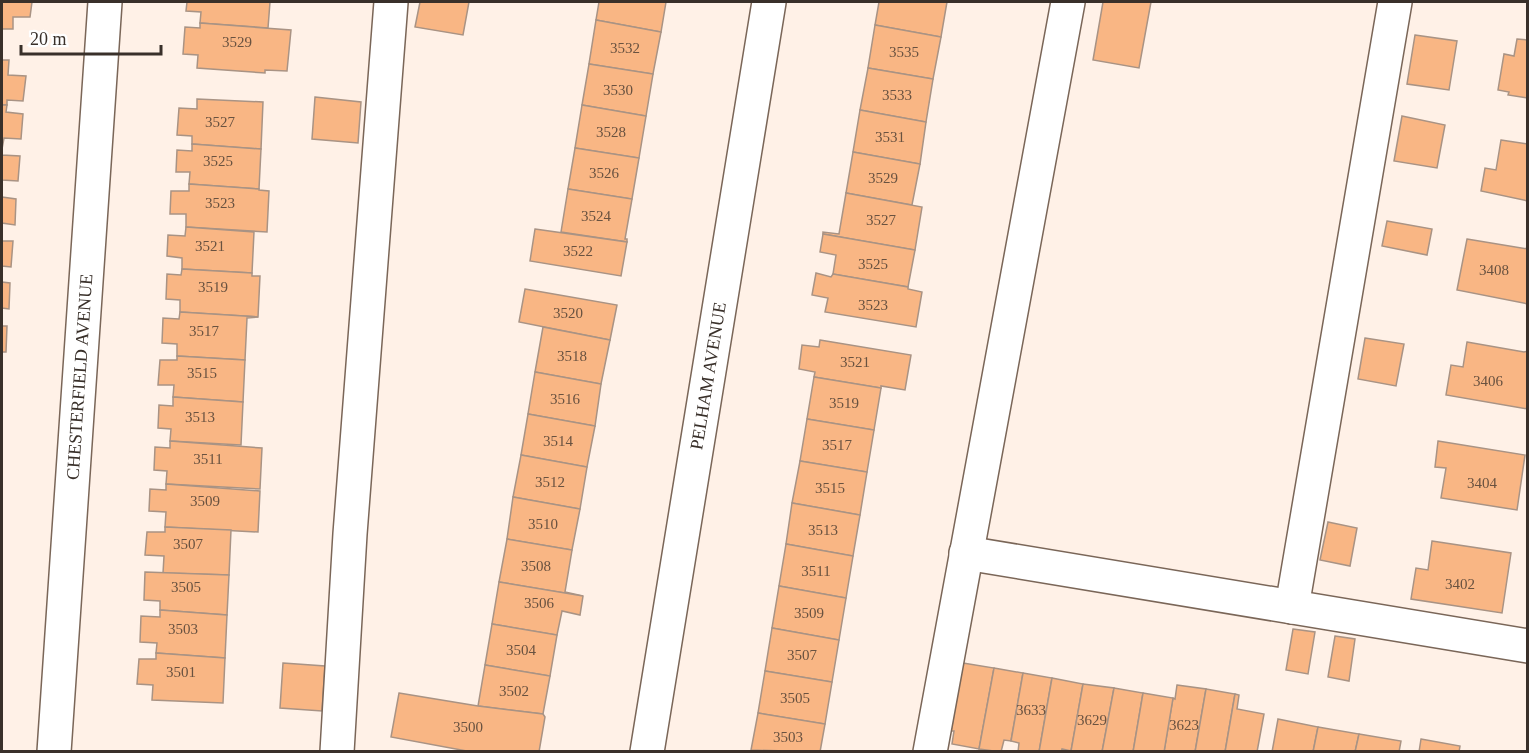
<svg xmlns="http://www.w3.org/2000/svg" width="1529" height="753" viewBox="0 0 1529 753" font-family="'Times New Roman',serif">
<rect width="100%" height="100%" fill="#fff1e7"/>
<!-- building -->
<g fill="#f9b684" stroke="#a99384" stroke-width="1.5">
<path d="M2 2H32L30 17H13V29H2Z"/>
<path d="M187 2H270L268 28 200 23 201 12 186 11Z"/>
<path d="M420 2H469L463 35 415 27Z"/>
<path d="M599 2H666L661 32 596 20Z"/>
<path d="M879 2H947L941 37 875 25Z"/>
<path d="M1103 2H1151L1139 68 1093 60Z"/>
<path d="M596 20 661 32 653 74 589 64Z"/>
<path d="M200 23 291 30 287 71 265 70V73L197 68 198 55 183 54 185 27 200 28Z"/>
<path d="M875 25 941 37 933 79 868 68Z"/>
<path d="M1415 35 1457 41 1449 90 1407 84Z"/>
<path d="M1517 39 1528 40V98L1508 95 1509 92 1498 90 1504 54 1514 56Z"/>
<path d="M2 60H9L8 75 26 76 23 101 7 100V105H2Z"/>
<path d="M589 64 653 74 646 116 582 105Z"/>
<path d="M868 68 933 79 926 122 860 110Z"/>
<path d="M315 97 361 102 358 143 312 139Z"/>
<path d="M197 99 263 102 261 149 192 144V136L177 135 179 108 197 109Z"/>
<path d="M2 105H7L6 112 23 114 21 139 4 138 2 149Z"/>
<path d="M582 105 646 116 639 158 575 148Z"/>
<path d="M860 110 926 122 920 164 853 152Z"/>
<path d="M1402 116 1445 125 1437 168 1394 161Z"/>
<path d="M1501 140 1528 144V201L1481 191 1485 168 1496 170Z"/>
<path d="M192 144 261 149 259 189 189 184 190 172H176L177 150 192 151Z"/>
<path d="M575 148 639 158 632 199 568 189Z"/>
<path d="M2 149V155L20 156 18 181 2 180Z"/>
<path d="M853 152 920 164 912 205 846 193Z"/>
<path d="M189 184 259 189V190L269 191 267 232 186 227V214H170L171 191H189Z"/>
<path d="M568 189 632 199 625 239H627V242L561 232Z"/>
<path d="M846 193 922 207 915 250 823 234V232L839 234Z"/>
<path d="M2 197 16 199 15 225 2 223Z"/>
<path d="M1387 221 1432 229 1427 255 1382 246Z"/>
<path d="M186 227 254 232 252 273 182 269V258L167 256 168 235 185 236Z"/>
<path d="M535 229 627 242 621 276 530 261Z"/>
<path d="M823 234 915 250 908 287 833 274 836 255 820 252Z"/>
<path d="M1467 239 1528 249V304L1457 290Z"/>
<path d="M2 241H13L11 267 2 266Z"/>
<path d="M182 269 252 273V276H260L258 317 180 312V300L166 299 167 274 181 275Z"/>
<path d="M816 273 831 277 833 274 908 287V289L922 292 916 327 825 312 828 298 812 295Z"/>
<path d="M2 282 10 283 9 309 2 308Z"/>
<path d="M525 289 617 305 610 340 519 322Z"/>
<path d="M180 312 258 317 247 318 245 360 177 356V344L162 343 163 318 179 319Z"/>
<path d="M2 326H7L6 352H2Z"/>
<path d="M543 327 610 340 601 384 535 372Z"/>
<path d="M1365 338 1404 344 1396 386 1358 379Z"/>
<path d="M820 340 911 355 905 390 881 386V388L814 377 815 372 799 369 802 345 819 347Z"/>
<path d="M1467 342 1524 352 1528 351V409L1446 395 1451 365 1463 367Z"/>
<path d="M177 356 245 360 243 402 173 397 174 385H158L160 360H177Z"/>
<path d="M535 372 601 384 595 426 528 414Z"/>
<path d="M814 377 881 388 874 430 807 419Z"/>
<path d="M173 397 243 402 241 445 170 441 171 429 158 428 159 405 173 406Z"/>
<path d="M528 414 595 426 587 467 521 455Z"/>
<path d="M807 419 874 430 867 472 800 461Z"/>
<path d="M170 441 262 448 260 489 166 484 167 471 154 470 155 447 170 448Z"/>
<path d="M1438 441 1525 455 1517 510 1441 498 1446 468 1435 467Z"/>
<path d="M521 455 587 467 580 509 513 497Z"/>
<path d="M800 461 867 472 860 515 792 503Z"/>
<path d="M166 484 260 491 258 532 165 527 166 512 149 511 150 489 166 490Z"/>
<path d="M513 497 580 509 572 550 507 539Z"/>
<path d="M792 503 860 515 853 556 786 544Z"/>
<path d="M1328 522 1357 528 1350 566 1320 560Z"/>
<path d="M165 527 231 530 229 575 163 573 164 556 145 555 147 532H165Z"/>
<path d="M507 539 572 550 565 592 583 596 499 582Z"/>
<path d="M1432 541 1511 553 1502 613 1411 599 1416 568 1428 570Z"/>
<path d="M786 544 853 556 846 598 779 586Z"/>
<path d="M145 572 229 575 227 615 160 610V601L144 600Z"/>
<path d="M499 582 583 596 580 615 562 611 557 635 492 624Z"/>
<path d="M779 586 846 598 839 640 772 628Z"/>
<path d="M160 610 227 615 225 658 156 653 157 643 140 642 141 616 160 617Z"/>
<path d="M492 624 557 635 550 676 485 665Z"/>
<path d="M772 628 839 640 832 682 765 671Z"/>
<path d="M1293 629 1315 632 1308 674 1286 670Z"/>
<path d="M1335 636 1355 639 1349 681 1328 677Z"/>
<path d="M156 653 225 658 223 703 152 700 153 685 137 684 139 659H156Z"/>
<path d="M283 663 325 666 322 711 280 708Z"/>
<path d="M963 663 994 668 979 749 952 744 954 731H951Z"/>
<path d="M485 665 550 676 543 714 478 706Z"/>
<path d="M994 668 1023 673 1011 741 1004 740 1001 752 979 749Z"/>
<path d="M765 671 832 682 825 724 758 713Z"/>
<path d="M1023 673 1052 678 1039 752H1018L1019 743 1011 741Z"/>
<path d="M1052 678 1083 684 1071 751 1062 749 1061 752H1039Z"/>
<path d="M1083 684 1114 688 1102 752 1071 751Z"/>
<path d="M1177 685 1206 689 1195 752H1164L1173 698 1175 699Z"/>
<path d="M1114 688 1143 693 1133 752H1102Z"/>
<path d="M1206 689 1235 694 1225 752H1195Z"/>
<path d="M399 693 478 706 543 714 545 717 539 752H472L391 737Z"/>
<path d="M1143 693 1173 698 1164 752H1133Z"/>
<path d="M1235 694 1239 695 1237 709 1264 714 1257 752H1225Z"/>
<path d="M758 713 825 724 820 752 751 750Z"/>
<path d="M1278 719 1318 727 1313 752H1272Z"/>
<path d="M1318 727 1359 734 1355 752H1313Z"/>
<path d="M1359 734 1401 741 1399 752H1355Z"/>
<path d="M1421 739 1460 746 1459 752H1419Z"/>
</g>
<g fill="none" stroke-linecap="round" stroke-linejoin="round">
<!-- minor casing -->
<g stroke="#7a6658" stroke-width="36">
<g id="minor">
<path d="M966 553 1528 646"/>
<path d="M1292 607 1395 2"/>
<path id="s1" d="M54 752 105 2"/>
<path d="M337 752 350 534 391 2"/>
<path id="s2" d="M647 752 769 2"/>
<path d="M930 752 1068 2"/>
</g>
</g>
<!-- minor -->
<use href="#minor" stroke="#fff" stroke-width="33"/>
</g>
<g text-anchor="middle" stroke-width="6" stroke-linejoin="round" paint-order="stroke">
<!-- number labels -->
<g font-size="15" fill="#695240">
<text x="237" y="47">3529</text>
<text x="625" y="53">3532</text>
<text x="904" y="57">3535</text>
<text x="618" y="95">3530</text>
<text x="897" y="100">3533</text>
<text x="220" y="127">3527</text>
<text x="611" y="137">3528</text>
<text x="890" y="142">3531</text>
<text x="218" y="166">3525</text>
<text x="604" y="178">3526</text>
<text x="883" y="183">3529</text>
<text x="220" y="208">3523</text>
<text x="596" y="221">3524</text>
<text x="881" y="225">3527</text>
<text x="210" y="251">3521</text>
<text x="578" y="256">3522</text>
<text x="873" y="269">3525</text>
<text x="1494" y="275">3408</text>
<text x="213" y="292">3519</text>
<text x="873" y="310">3523</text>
<text x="568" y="318">3520</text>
<text x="204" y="336">3517</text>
<text x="572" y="361">3518</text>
<text x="855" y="367">3521</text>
<text x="202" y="378">3515</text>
<text x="1488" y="386">3406</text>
<text x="565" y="404">3516</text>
<text x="844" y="408">3519</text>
<text x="200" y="422">3513</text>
<text x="558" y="446">3514</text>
<text x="837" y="450">3517</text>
<text x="208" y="464">3511</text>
<text x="550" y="487">3512</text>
<text x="1482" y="488">3404</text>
<text x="830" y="493">3515</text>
<text x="205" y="506">3509</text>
<text x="543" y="529">3510</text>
<text x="823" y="535">3513</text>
<text x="188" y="549">3507</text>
<text x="536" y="571">3508</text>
<text x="816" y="576">3511</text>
<text x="1460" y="589">3402</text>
<text x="186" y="592">3505</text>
<text x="539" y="608">3506</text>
<text x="809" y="618">3509</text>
<text x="183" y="634">3503</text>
<text x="521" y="655">3504</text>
<text x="802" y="660">3507</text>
<text x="181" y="677">3501</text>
<text x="514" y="696">3502</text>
<text x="795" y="703">3505</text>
<text x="1031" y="715">3633</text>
<text x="1092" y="725">3629</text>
<text x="1184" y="730">3623</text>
<text x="468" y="732">3500</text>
<text x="788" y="742">3503</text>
</g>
<!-- street labels -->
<g font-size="18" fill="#39302a" stroke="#fff">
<text dy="6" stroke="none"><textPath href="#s1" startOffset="376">CHESTERFIELD AVENUE</textPath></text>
<text dy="6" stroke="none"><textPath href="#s2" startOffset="381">PELHAM AVENUE</textPath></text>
</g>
</g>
<!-- border -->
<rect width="1529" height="753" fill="none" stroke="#39302a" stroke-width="6"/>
<!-- scale -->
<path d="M21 45v9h140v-9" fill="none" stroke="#39302a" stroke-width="3"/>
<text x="30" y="45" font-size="18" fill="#39302a" stroke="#ffffff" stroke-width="4.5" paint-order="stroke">20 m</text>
</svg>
